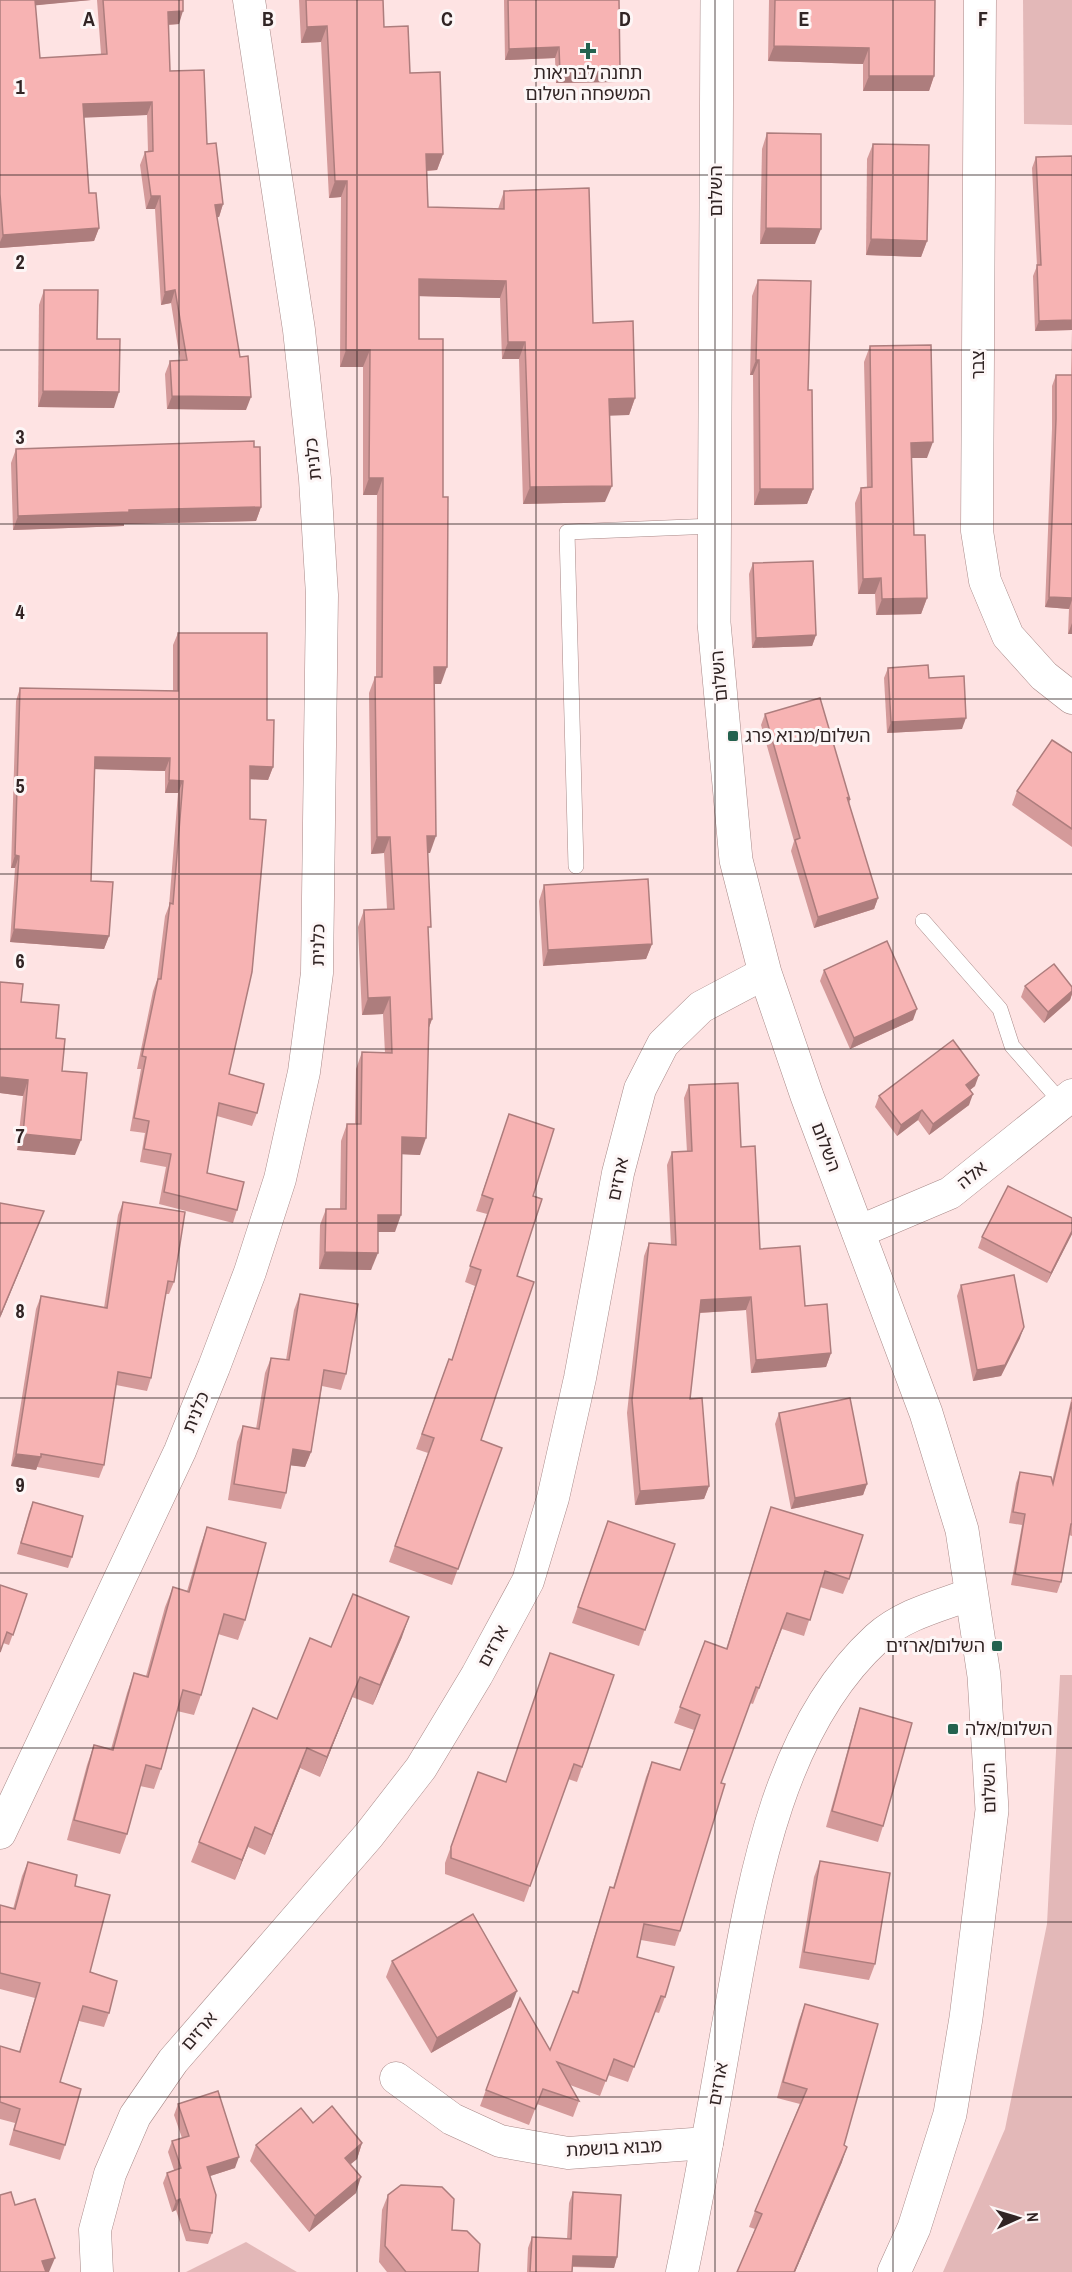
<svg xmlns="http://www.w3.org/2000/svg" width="1072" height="2272" viewBox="0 0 1072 2272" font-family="'Archivo Narrow','Noto Sans Hebrew',sans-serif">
<rect width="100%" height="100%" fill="#fee3e3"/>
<!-- green -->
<g fill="#e3b8b8">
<path d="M1023 0H1072V125L1024 124Z"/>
<path d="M1060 1675H1072V2272H943L1005 2129 1047 1924Z"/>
<path d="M246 2242 297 2272H186Z"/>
</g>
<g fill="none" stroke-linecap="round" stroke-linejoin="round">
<!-- service casing -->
<g stroke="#a88988" stroke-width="16">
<g id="service">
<path d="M576 866 567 532 714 526"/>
<path d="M923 921 1000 1009 1012 1046 1062 1103"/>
</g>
</g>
<!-- minor casing -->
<g stroke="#a88988" stroke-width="33">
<g id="minor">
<path d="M980 0 977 531 985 581 1008 636 1044 676 1072 698"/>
<path d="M858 1232 950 1193 1072 1095"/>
<path d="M0 1833 180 1451 214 1367 250 1272 280 1179 304 1072 317 973 322 595 315 479 299 330 249 0"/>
<path d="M396 2078 452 2119 500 2141 568 2153 707 2143"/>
<path d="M97 2272 95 2230 110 2174 135 2116 173 2061 369 1835 421 1768 477 1675 528 1581 553 1498 580 1378 618 1173 640 1089 663 1044 701 1007 765 973"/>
<path d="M682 2272C699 2192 713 2111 727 2030 751 1898 773 1733 877 1638 904 1614 939 1606 971 1594"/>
</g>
</g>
<!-- tertiary casing -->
<g stroke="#a88988" stroke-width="34">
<path id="tertiary" d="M717 0 714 623 736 860 765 973 807 1096 926 1413 962 1530 984 1676 992 1810 966 2018 950 2114 914 2228 894 2272"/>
</g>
<!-- service -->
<use href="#service" stroke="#fff" stroke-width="15"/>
<!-- minor -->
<use href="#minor" stroke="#fff" stroke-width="32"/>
<!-- tertiary -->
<use href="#tertiary" stroke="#fff" stroke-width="33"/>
</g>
<!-- wall -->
<g fill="#d49a9a">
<path d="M0 0H91L35 5 40 58 101 54 97 0H183L179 24 168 25 170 71 207 144 223 204 219 217H217L246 410 167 409 165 374 170 361 180 360 171 303 161 305 155 209H146L140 165 145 152H148L147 115 84 117 89 193 99 228 94 241 0 248Z"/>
<path d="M299 0H383L384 27 410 73 443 154 437 170 427 171 428 207 498 209 504 191 593 323 635 398 629 415H609L605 502 523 504 519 359H502L500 298 419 296V339L441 684H434L430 853H428V935L432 1019 428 1030 420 1155 402 1154 395 1232H378L371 1270 319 1269 320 1225 326 1209H340L341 1141 347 1124H355L356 1069 362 1052 385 1053 383 1014 362 1015 358 927 364 910 387 909 384 853 371 854 369 693 375 677H376L377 495H363V367H340L341 197 329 198 321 42 301 43Z"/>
<path d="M504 0H619L616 82 556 83 555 58 505 60Z"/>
<path d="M769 0H935L934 76 929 91H863V64L768 61Z"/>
<path d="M767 133 815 244H760L762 149Z"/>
<path d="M873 144 927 241 921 257 866 255 867 159Z"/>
<path d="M1072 156V634H1068L1069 609 1045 607 1052 429V386L1056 375H1071L1072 330 1035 331 1033 276 1037 266 1032 168 1036 157Z"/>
<path d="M758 280 813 489 807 504 754 505 753 375H750L752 296Z"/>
<path d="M44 290 114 408 38 407 39 305Z"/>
<path d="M870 346 927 458H911L914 535 927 598 921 614 876 615 875 594H858L855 503 861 488H867L864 362Z"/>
<path d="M16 449 261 507 256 521 124 524V526L13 530 11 463Z"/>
<path d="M753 563 816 635 812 646 752 648 749 574Z"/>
<path d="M178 633 267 720 273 767 268 780 250 779 229 1074 257 1113 252 1126 217 1116 207 1173 237 1210 233 1223 159 1204 166 1167 140 1162 145 1133 130 1131 141 1069H137L153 991 157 980 165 916 169 906 178 793H165V771L95 769 91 881 109 936 104 949 10 942 15 868H11L16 701 20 688 173 691V645Z"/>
<path d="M888 668 929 678 962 729 887 733 884 678Z"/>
<path d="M765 714 850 800 849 804 878 898 874 909 814 928 791 851 794 841 761 725Z"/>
<path d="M1072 753V847L1012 805 1017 791Z"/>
<path d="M544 885 652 944 646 959 543 966 539 901Z"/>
<path d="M824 970 913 1020 850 1049 820 981Z"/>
<path d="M0 982 21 1002 56 1038 62 1071 75 1155 17 1150 23 1096 0 1093Z"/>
<path d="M1025 986 1072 987V994L1070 1000 1044 1023 1021 997Z"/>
<path d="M689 1085 741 1147 760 1249 805 1306 831 1353 826 1367 751 1373 746 1310 699 1313 690 1399 709 1486 704 1499 635 1505 627 1413 644 1256 649 1243 671 1245 667 1165 672 1152H687L684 1098Z"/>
<path d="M975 1086 970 1090 969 1105 929 1135 918 1120 897 1136 875 1107 879 1096Z"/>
<path d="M509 1114 533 1196 481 1440 502 1448 452 1585 389 1562 428 1453 416 1449 449 1359 452 1360 475 1286 465 1282 487 1214 476 1211Z"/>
<path d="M123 1202 174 1282 169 1294H166L151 1378 147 1391 116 1385 104 1465 99 1478 37 1467 36 1470 11 1466 36 1309 41 1296 104 1308 118 1215Z"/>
<path d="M1072 1218V1234L1047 1283 978 1248 982 1237Z"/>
<path d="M961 1285 1020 1338 1001 1376 973 1381 957 1296Z"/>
<path d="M300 1294 346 1374 341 1390 322 1386 311 1452 305 1467 291 1465 286 1493 281 1509 228 1500 237 1442 243 1426 256 1429 265 1373 271 1358 286 1360 294 1310Z"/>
<path d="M1072 1396V1536L1069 1535 1061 1582 1057 1593 1011 1585 1022 1525 1009 1523 1016 1483 1020 1472 1052 1481Z"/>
<path d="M779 1413 867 1484 863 1495 791 1509 775 1424Z"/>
<path d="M33 1502 72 1557 68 1568 17 1554 29 1512Z"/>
<path d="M771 1507 849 1579 843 1594 820 1587 804 1636 782 1629 753 1704 750 1703 721 1783 680 1931 675 1946 641 1940 637 1957 665 1997 659 2013 655 2012 628 2082 608 2075 600 2096 570 2085 579 2101 573 2117 537 2104 529 2125 480 2106 520 1998 550 2050 577 1992 605 1903 610 1887 613 1888 646 1777 652 1762 680 1770 694 1730 674 1723 705 1641 726 1649Z"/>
<path d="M608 1521 675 1544 639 1646 572 1623Z"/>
<path d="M207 1527 245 1620 238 1640 218 1634 201 1695 194 1715 177 1711 161 1769 154 1789 140 1786 127 1834 120 1854 67 1840 87 1765 94 1745 111 1749 127 1693 134 1673 146 1676 165 1607 173 1587 187 1591 200 1547Z"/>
<path d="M0 1585 27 1594 9 1645 3 1643Z"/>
<path d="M402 1637 373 1705 352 1697 320 1777 300 1768 265 1855 248 1847 235 1880 191 1862 199 1842 277 1719 331 1647Z"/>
<path d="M614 1675 577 1782 568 1779 524 1902 445 1874V1863L478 1772 506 1782Z"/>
<path d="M860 1708 883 1826 878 1842 826 1827 855 1724Z"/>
<path d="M820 1861 875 1964 869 1980 799 1968 814 1877Z"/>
<path d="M28 1862 75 1886 90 1972 109 2013 104 2027 79 2021 60 2082 65 2145 60 2160 9 2145 15 2123 0 2119V2046L19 2052 35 1998 0 1989V1905L13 1909 22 1876Z"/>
<path d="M392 1961 511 2007 431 2053 386 1977Z"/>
<path d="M805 2004 844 2145 842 2162 795 2272H737L755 2229 749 2227 755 2211 800 2104 777 2098 799 2020Z"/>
<path d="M178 2104 235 2168 210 2176 212 2233 208 2244 186 2241 176 2210 172 2212 163 2183 167 2173 174 2170 168 2152 172 2141 182 2138 174 2115Z"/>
<path d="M313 2123 362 2143 357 2159 350 2164 356 2193 309 2232 250 2161 256 2145Z"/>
<path d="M573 2192 617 2257 614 2268 572 2267V2272H527L528 2248 532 2237 567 2239 569 2203Z"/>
<path d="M388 2195 452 2230 478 2272H387L379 2262 382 2210Z"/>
</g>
<!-- shaded-wall -->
<g fill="#ad7d7d">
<path d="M31 0H91L29 6Z"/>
<path d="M183 11 179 24 163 25 168 12Z"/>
<path d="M327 26 321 42 301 43 307 27Z"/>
<path d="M774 46 869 48 863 64 768 61Z"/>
<path d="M559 47 555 58 505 60 509 49Z"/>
<path d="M620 71 616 82 556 83 560 73Z"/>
<path d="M869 76H934L929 91H863Z"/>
<path d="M152 102 147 115 78 118 83 104Z"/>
<path d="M426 154H443L437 170 420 171Z"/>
<path d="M335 181H347L341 197 329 198Z"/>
<path d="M151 196H160L155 209H146Z"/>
<path d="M223 204 219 217 210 218 215 205Z"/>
<path d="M99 228 94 241 0 248V242L3 235Z"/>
<path d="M766 228 821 229 815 244H760Z"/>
<path d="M871 239 927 241 921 257 866 255Z"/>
<path d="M419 279 506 281 500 298 413 296Z"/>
<path d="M175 290 171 303 161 305 165 292Z"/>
<path d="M1072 320V330L1035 331 1039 321Z"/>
<path d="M508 342H525L519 359H502Z"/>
<path d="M346 350H370L363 367H340Z"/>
<path d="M756 360H759L753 375H750Z"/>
<path d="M43 391 119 392 114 408 38 407Z"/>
<path d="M172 396 251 397 246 410 167 409Z"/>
<path d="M635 398 629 415 603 416 609 399Z"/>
<path d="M933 442 927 458H905L911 443Z"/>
<path d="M369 478H383L377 495H363Z"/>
<path d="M612 486 605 502 523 504 530 487Z"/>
<path d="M760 489H813L807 504 754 505Z"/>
<path d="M261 507 256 521 124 524V526L13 530 18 516 129 510Z"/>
<path d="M881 578 875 594H858L863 579Z"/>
<path d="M1049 597 1072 598V600L1069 609 1045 607Z"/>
<path d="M927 598 921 614 876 615 882 599Z"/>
<path d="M1072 623V634H1068Z"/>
<path d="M816 635 812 646 752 648 756 638Z"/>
<path d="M434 667H447L441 684H427Z"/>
<path d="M966 718 962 729 887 733 891 722Z"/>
<path d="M95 757 170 758 165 771 90 769Z"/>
<path d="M250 766 273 767 268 780 246 779Z"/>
<path d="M169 780 183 781 178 793H165Z"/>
<path d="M427 836H436L430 853H421Z"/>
<path d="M377 837H390L384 853 371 854Z"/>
<path d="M15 855 19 856 15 868H11Z"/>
<path d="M878 898 874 909 814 928 818 917Z"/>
<path d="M14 929 109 936 104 949 10 942Z"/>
<path d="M652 944 646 959 543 966 548 950Z"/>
<path d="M1072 991V994L1070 1000 1044 1023 1048 1012Z"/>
<path d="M390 997 383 1014 362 1015 368 998Z"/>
<path d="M917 1009 913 1020 850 1049 854 1038Z"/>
<path d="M429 1019H432L426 1036Z"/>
<path d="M979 1075 975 1086 962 1096 966 1085Z"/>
<path d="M0 1077 28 1080 23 1096 0 1093Z"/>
<path d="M973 1094 969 1105 929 1135 933 1124Z"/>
<path d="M922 1110 918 1120 897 1136 901 1125Z"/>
<path d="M23 1134 81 1140 75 1155 17 1150Z"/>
<path d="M402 1137 426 1138 420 1155 396 1154Z"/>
<path d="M44 1211 38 1226 0 1318V1316Z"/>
<path d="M378 1215H401L395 1232H372Z"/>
<path d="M1072 1231V1234L1047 1283 1051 1273Z"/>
<path d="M325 1252 378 1253 371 1270 319 1269Z"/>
<path d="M751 1297 746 1310 696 1313 701 1300Z"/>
<path d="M1024 1327 1020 1338 1001 1376 973 1381 977 1370Z"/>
<path d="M831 1353 826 1367 751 1373 756 1360Z"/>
<path d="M293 1449 311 1452 305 1467 287 1465Z"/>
<path d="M16 1454 41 1457 36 1470 11 1466Z"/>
<path d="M867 1484 863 1495 791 1509 795 1498Z"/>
<path d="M709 1486 704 1499 635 1505 640 1491Z"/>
<path d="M409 1617 402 1637 373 1705 380 1685Z"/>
<path d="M360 1677 320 1777 327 1757Z"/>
<path d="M307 1748 300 1768 265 1855 272 1835Z"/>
<path d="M255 1827 248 1847 235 1880 242 1860Z"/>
<path d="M517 1991 511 2007 431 2053 437 2038Z"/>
<path d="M362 2143 357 2159 339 2174 345 2158Z"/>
<path d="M847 2147 842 2162 795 2272H794Z"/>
<path d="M239 2157 235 2168 204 2178 207 2167Z"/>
<path d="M361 2177 356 2193 309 2232 315 2216Z"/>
<path d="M180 2199 176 2210 172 2212 176 2201Z"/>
<path d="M573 2256 617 2257 614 2268 569 2266Z"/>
<path d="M55 2258 49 2272H38L42 2261Z"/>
</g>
<!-- building -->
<g fill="#f7b3b3" stroke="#ad7d7d" stroke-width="1.5">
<path d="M0 0H35L40 58 107 54 103 0H183V11L168 12 170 71 204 70 207 144 216 143 223 204 215 205 240 357 248 356 251 397 172 396 170 361 187 360 175 290 165 292 160 196H151L145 152 153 151 152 102 83 104 89 193H96L99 228 3 235 0 194Z"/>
<path d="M306 0H383L384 27 408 26 410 73 440 72 443 154H426L428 207 504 209V191L589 188 593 323 633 321 635 398 609 399 612 486 530 487 525 342H508L506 281 419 279V339H443V497H448L447 667H434L436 836H427L431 927H428L432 1019H429L426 1138 402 1137 401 1215H378V1253L325 1252 326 1209H346L347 1124H361L362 1052 392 1053 390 997 368 998 364 910 394 909 390 837H377L375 677H382L383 478H369L370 350H346L347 181H335L327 26 307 27Z"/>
<path d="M508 0H619L620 71 560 73 559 47 509 49Z"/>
<path d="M775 0H935L934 76H869V48L774 46Z"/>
<path d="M767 133 821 134V229L766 228Z"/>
<path d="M873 144 929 145 927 241 871 239Z"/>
<path d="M1072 156V320L1039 321 1037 265H1041L1036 157Z"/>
<path d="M758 280 811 281 808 390H812L813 489H760L759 360H756Z"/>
<path d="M44 290H98L97 339H120L119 392 43 391Z"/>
<path d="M931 345 933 442 911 443 914 535H925L927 598 882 599 881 578 863 579 861 488 872 487 870 346Z"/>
<path d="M1056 375H1072V598L1049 597 1056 419Z"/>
<path d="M254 441V447H260L261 507 129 510V512L18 516 16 449Z"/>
<path d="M813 561 816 635 756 638 753 563Z"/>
<path d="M178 633H267V720H274L273 767 250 766V819L266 820 252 972 229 1074 264 1084 257 1113 219 1103 207 1173 244 1182 237 1210 164 1192 171 1154 144 1149 149 1121 134 1118 146 1057 142 1056 158 979H161L170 903 173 904 183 781 169 780 170 758 95 757 91 881 113 882 109 936 14 929 19 856 15 855 20 688 178 691Z"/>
<path d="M928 665 929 678 964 676 966 718 891 722 888 668Z"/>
<path d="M820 698 850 800 847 797 878 898 818 917 795 840 800 838 765 714Z"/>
<path d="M1052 740 1072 753V829L1017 791Z"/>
<path d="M648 879 652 944 548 950 544 885Z"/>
<path d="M887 941 917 1009 854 1038 824 970Z"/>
<path d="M1054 964 1072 987V991L1048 1012 1025 986Z"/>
<path d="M0 982 23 984 21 1002 59 1005 56 1038 65 1039 62 1071 87 1073 81 1140 23 1134 28 1080 0 1077Z"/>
<path d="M953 1040 979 1075 966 1085 973 1094 933 1124 922 1110 901 1125 879 1096Z"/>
<path d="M738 1083 741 1147 755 1146 760 1249 800 1246 805 1306 827 1304 831 1353 756 1360 751 1297 701 1300 690 1399 702 1398 709 1486 640 1491 632 1400 649 1243 676 1245 672 1152 692 1151 689 1085Z"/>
<path d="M509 1114 554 1129 533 1196 542 1199 517 1276 534 1282 481 1440 502 1448 458 1569 395 1546 434 1438 422 1434 449 1359 452 1360 481 1270 470 1266 493 1199 482 1195Z"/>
<path d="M1008 1186 1072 1218V1231L1051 1273 982 1237Z"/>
<path d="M123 1202 185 1212 174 1282 168 1281 151 1378 118 1372 104 1465 41 1454V1457L16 1454 41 1296 107 1308Z"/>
<path d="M0 1203 44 1211 0 1316Z"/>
<path d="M1014 1275 1024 1327 1005 1365 977 1370 961 1285Z"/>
<path d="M300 1294 358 1304 346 1374 324 1370 311 1452 293 1449 286 1493 234 1484 243 1426 259 1429 271 1358 289 1360Z"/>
<path d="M850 1398 867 1484 795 1498 779 1413Z"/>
<path d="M1072 1402V1524H1071L1061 1582 1015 1574 1025 1514 1013 1512 1020 1472 1051 1477 1053 1484Z"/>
<path d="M33 1502 83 1516 72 1557 21 1543Z"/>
<path d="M771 1507 863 1535 849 1579 825 1571 810 1620 787 1613 759 1688 756 1687 721 1783 725 1784 680 1931 644 1924 637 1957 674 1967 665 1997 661 1996 634 2067 614 2059 606 2081 557 2062 579 2101 543 2089 535 2109 486 2090 520 1998 550 2050 573 1991 578 1993 610 1887 614 1888 652 1762 680 1770 700 1715 680 1707 705 1641 727 1649Z"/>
<path d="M608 1521 675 1544 645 1630 578 1607Z"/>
<path d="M207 1527 266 1543 245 1620 224 1614 201 1695 183 1690 161 1769 146 1765 127 1834 74 1820 94 1745 113 1750 134 1673 148 1677 173 1587 189 1592Z"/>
<path d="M0 1585 27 1594 13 1635 7 1632 0 1652Z"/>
<path d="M353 1594 409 1617 380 1685 360 1677 327 1757 307 1748 272 1835 255 1827 242 1860 199 1842 253 1708 277 1719 310 1638 331 1647Z"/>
<path d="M550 1653 614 1675 582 1767 574 1764 530 1886 451 1858V1847L478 1772 506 1782Z"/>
<path d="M860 1708 912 1723 883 1826 832 1811Z"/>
<path d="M820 1861 890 1873 875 1964 804 1952Z"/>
<path d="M28 1862 77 1875 75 1886 110 1895 90 1972 117 1981 109 2013 83 2006 60 2082 81 2089 65 2145 14 2130 20 2109 0 2102V2046L20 2052 40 1983 0 1973V1905L15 1909Z"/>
<path d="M473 1914 517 1991 437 2038 392 1961Z"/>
<path d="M805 2004 878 2024 844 2145 847 2147 794 2272H737L762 2214 755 2211 807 2089 783 2082Z"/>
<path d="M218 2091 239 2157 207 2167 216 2195 212 2233 190 2230 180 2199 176 2201 167 2173 181 2168 172 2141 189 2136 178 2104Z"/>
<path d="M332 2106 362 2143 345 2158 361 2177 315 2216 256 2145 301 2108 313 2123Z"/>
<path d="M401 2185 442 2187 454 2199 452 2230 467 2231 480 2244 478 2272H406L385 2246 388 2195Z"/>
<path d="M11 2192 15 2205 35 2199 55 2258 42 2261 46 2272H0V2195Z"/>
<path d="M573 2192 621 2195 617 2257 573 2256 572 2272H530L532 2237 571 2239Z"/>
</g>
<!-- grid -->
<path fill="none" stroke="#312424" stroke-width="1.5" stroke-opacity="0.55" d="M179 0V2272M357 0V2272M536 0V2272M715 0V2272M893 0V2272M0 175H1072M0 350H1072M0 524H1072M0 699H1072M0 874H1072M0 1049H1072M0 1223H1072M0 1398H1072M0 1573H1072M0 1748H1072M0 1922H1072M0 2097H1072"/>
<!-- markers -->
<g fill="#24624f" stroke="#fdf6f6" stroke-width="2">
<path d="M585 42h6v6h6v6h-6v6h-6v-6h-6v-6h6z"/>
<rect x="727" y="730" width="12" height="12" rx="3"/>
<rect x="991" y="1640" width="12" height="12" rx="3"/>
<rect x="947" y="1723" width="12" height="12" rx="3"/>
</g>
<g text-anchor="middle" stroke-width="6" stroke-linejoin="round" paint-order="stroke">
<!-- poi labels -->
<g font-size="18" fill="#312424" stroke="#fdf6f6" text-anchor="start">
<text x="588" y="79" text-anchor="middle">תחנה לבריאות<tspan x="588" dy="21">המשפחה השלום</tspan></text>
<text x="745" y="742">השלום/מבוא פרג</text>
<text x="985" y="1652" text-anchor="end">השלום/ארזים</text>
<text x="965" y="1735">השלום/אלה</text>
</g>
<!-- street labels -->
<g font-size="18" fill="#312424" stroke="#fdf6f6">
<text transform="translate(716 191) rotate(-90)" y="6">השלום</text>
<text transform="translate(978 365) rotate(-90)" y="6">צבר</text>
<text transform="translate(313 459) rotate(-96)" y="6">כלנית</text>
<text transform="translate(719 676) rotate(-95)" y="6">השלום</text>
<text transform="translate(318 945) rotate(-89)" y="6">כלנית</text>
<text transform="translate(826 1147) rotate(69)" y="6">השלום</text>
<text transform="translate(972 1175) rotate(-39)" y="6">אלה</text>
<text transform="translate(618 1179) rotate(-78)" y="6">ארזים</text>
<text transform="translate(196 1412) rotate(-68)" y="6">כלנית</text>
<text transform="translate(493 1646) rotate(-62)" y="6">ארזים</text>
<text transform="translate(989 1788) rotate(-91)" y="6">השלום</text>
<text transform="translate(199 2031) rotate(-49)" y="6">ארזים</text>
<text transform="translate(718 2084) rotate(-80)" y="6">ארזים</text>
<text transform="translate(614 2148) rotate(-3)" y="6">מבוא בושמת</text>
</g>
</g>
<g font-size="20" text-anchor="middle" font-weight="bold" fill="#312424" stroke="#fdf6f6" stroke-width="6" stroke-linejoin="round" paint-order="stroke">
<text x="89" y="26">A</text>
<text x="268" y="26">B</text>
<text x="447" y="26">C</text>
<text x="625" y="26">D</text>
<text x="804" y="26">E</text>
<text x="983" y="26">F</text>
<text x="20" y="94">1</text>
<text x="20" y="269">2</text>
<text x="20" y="444">3</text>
<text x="20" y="619">4</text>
<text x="20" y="793">5</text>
<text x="20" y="968">6</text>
<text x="20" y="1143">7</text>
<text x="20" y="1318">8</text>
<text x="20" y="1492">9</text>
</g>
<!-- north arrow -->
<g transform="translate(1018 2218) rotate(86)" stroke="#fdf6f6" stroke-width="4.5" paint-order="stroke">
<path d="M0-4.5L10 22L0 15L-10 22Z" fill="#312424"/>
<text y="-9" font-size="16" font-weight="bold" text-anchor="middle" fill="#312424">N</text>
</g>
</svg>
